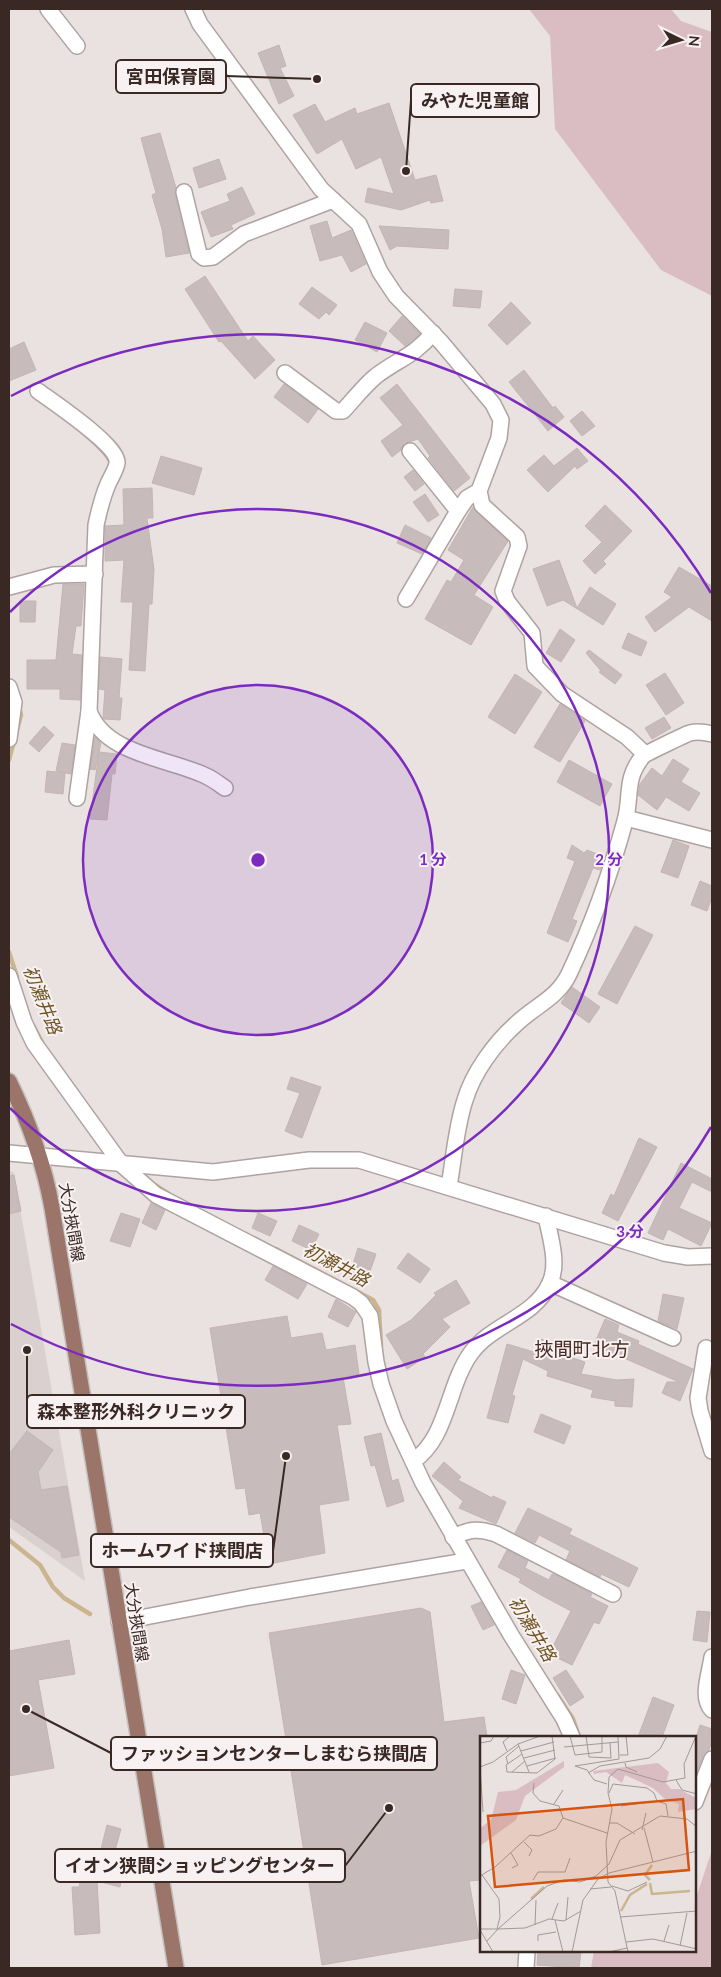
<svg xmlns="http://www.w3.org/2000/svg" width="721" height="1977" viewBox="0 0 721 1977" font-family="Lato,'Noto Sans JP',sans-serif">
<rect width="100%" height="100%" fill="#eae2e1"/>
<!-- built -->
<path fill="#dad0d0" d="M9 1170 14 1173 85 1581 9 1527Z"/>
<!-- green -->
<g fill="#dabcc3">
<path d="M529 9H671L681 21 712 32V296L661 270 555 129 550 36Z"/>
<path d="M712 1850V1968H591L594 1951H695V1901Z"/>
</g>
<g fill="none" stroke-linecap="round" stroke-linejoin="round">
<!-- stream -->
<g stroke="#cbb58e" stroke-width="4.5">
<path d="M9 760 21 715 19 707"/>
<path d="M9 952 17 977"/>
<path d="M34 1027 43 1044"/>
<path d="M155 1185 169 1194"/>
<path d="M276 1249 373 1300 379 1310 381 1346"/>
<path d="M9 1540 40 1565 53 1587 64 1598 90 1614"/>
<path d="M558 1696 573 1719 579 1737"/>
</g>
</g>
<!-- building -->
<g fill="#c8bbbb" stroke="#c3b5b4">
<path d="M279 45 286 66 280 68 294 96 279 104 258 53Z"/>
<path d="M389 103 415 180 436 175 443 201 431 203 430 200 401 210 365 202 368 188 394 194 381 157 356 169 342 139 317 154 293 115 315 104 325 122 355 108 357 114Z"/>
<path d="M160 133 176 188 175 194 189 253 166 257 162 229 152 195 156 193 141 138Z"/>
<path d="M219 159 226 179 199 188 193 168Z"/>
<path d="M242 187 255 214 231 225 233 229 211 237 201 212 230 201 227 194Z"/>
<path d="M327 221 332 238 351 230 366 264 351 272 342 255 320 261 310 226Z"/>
<path d="M379 226 449 230 448 249 397 246 390 250Z"/>
<path d="M205 276 248 341 253 336 275 360 255 379 221 341 219 342 185 289Z"/>
<path d="M312 287 337 305 329 315 326 312 319 319 299 304Z"/>
<path d="M455 289 482 291 480 308 453 306Z"/>
<path d="M511 302 531 323 507 345 488 325Z"/>
<path d="M402 316 420 334 405 346 389 331Z"/>
<path d="M365 322 387 333 377 352 355 340Z"/>
<path d="M24 342 36 370 9 381V349Z"/>
<path d="M524 370 553 408 555 406 564 417 548 431 509 382Z"/>
<path d="M284 384 318 409 308 423 274 397Z"/>
<path d="M397 384 470 478 454 491 428 458 430 456 418 439 405 443 401 450 392 457 381 441 403 425 380 398Z"/>
<path d="M582 411 595 426 582 436 570 421Z"/>
<path d="M577 448 588 461 577 469 575 466 548 492 527 470 544 455 554 466Z"/>
<path d="M161 456 202 468 194 495 152 483Z"/>
<path d="M413 470 424 484 415 491 404 477Z"/>
<path d="M152 488 153 518H147L154 570 152 604H149L145 671 129 670 133 602H121L124 560 105 561V526L124 525 123 489Z"/>
<path d="M425 494 439 515 428 522 413 502Z"/>
<path d="M605 505 632 531 603 561 606 564 595 574 583 561 602 542 585 526Z"/>
<path d="M473 507 508 541 474 595 493 607 471 645 425 619 447 580 451 582 464 560 448 550Z"/>
<path d="M405 525 431 538 422 554 397 543Z"/>
<path d="M559 560 577 608 590 587 616 604 603 625 563 600 547 606 533 569Z"/>
<path d="M679 567 712 586V621L689 607 655 632 645 617 672 597 664 592Z"/>
<path d="M63 584H84L81 626H76L72 654 82 655 80 700 60 699V689H27V660H56Z"/>
<path d="M20 601H36L35 622H20Z"/>
<path d="M560 629 575 640 561 662 546 653Z"/>
<path d="M628 633 647 642 641 656 622 648Z"/>
<path d="M589 650 622 675 615 684 599 672 601 671 586 653Z"/>
<path d="M100 657 122 659 119 698H122L120 720 104 719 103 717 105 690 99 689Z"/>
<path d="M665 673 684 703 666 715 646 685Z"/>
<path d="M515 674 542 692 515 734 488 717Z"/>
<path d="M560 704 585 721 560 762 534 747Z"/>
<path d="M664 717 671 728 652 739 645 728Z"/>
<path d="M44 726 54 735 39 752 29 743Z"/>
<path d="M95 737 101 743 95 770 90 769Z"/>
<path d="M62 743 75 745 71 774 56 771Z"/>
<path d="M99 752 117 754 115 774H112L107 820 90 819Z"/>
<path d="M673 759 689 769 681 782 700 793 689 811 666 797 657 810 638 795 640 784 652 768 662 776Z"/>
<path d="M569 760 612 784 600 806 557 782Z"/>
<path d="M47 771 65 773 63 794 45 792Z"/>
<path d="M673 840 689 846 678 878 661 872Z"/>
<path d="M572 845 584 853 587 850 600 855 597 862 602 865 600 870 593 868 572 919 577 921 568 942 547 933 575 861 567 858Z"/>
<path d="M700 881 712 886V897L707 911 691 905Z"/>
<path d="M635 926 653 935 617 1004 598 994Z"/>
<path d="M572 987 600 1007 589 1023 561 1003Z"/>
<path d="M291 1077 321 1087 302 1138 285 1131 300 1093 287 1089Z"/>
<path d="M639 1138 657 1147 618 1221 602 1213 611 1194 614 1196Z"/>
<path d="M681 1163 712 1179V1192L692 1182 679 1208 712 1223 701 1246 668 1229 663 1240 648 1233Z"/>
<path d="M14 1175 21 1211 9 1214V1176Z"/>
<path d="M151 1203 165 1210 156 1230 142 1223Z"/>
<path d="M121 1213 140 1219 130 1247 110 1241Z"/>
<path d="M258 1213 277 1221 270 1236 252 1228Z"/>
<path d="M299 1225 319 1234 311 1250 292 1241Z"/>
<path d="M358 1248 376 1254 366 1283 349 1277Z"/>
<path d="M408 1253 430 1269 420 1283 397 1268Z"/>
<path d="M273 1266 307 1284 298 1299 265 1280Z"/>
<path d="M456 1280 470 1303 442 1319 450 1327 423 1354 425 1357 407 1369 386 1335 411 1320 436 1295 434 1293Z"/>
<path d="M663 1294 684 1298 677 1329 658 1321Z"/>
<path d="M336 1299 356 1312 348 1327 328 1317Z"/>
<path d="M287 1316 291 1338 322 1333 326 1350 355 1345 359 1374 343 1377 351 1424 337 1425 349 1500 319 1505 325 1553 269 1564 260 1513 249 1515 245 1488 236 1489 210 1328Z"/>
<path d="M605 1319 619 1325 617 1332 639 1341 638 1344 693 1369 680 1401 662 1393 667 1382H679L594 1345Z"/>
<path d="M541 1339 560 1348 558 1353 585 1362 581 1374 617 1380 634 1379 632 1407 615 1406V1401L591 1397 593 1390 547 1376 548 1371 523 1359 512 1395 515 1396 508 1423 487 1418 507 1344 534 1352Z"/>
<path d="M541 1414 571 1426 564 1444 534 1432Z"/>
<path d="M27 1431 53 1450 38 1472 41 1490 67 1486 79 1555 62 1558 61 1552 9 1517V1454Z"/>
<path d="M381 1433 392 1481 398 1479 404 1501 387 1507 375 1465 371 1466 364 1437Z"/>
<path d="M444 1462 461 1477 458 1480 492 1498 493 1496 506 1502 496 1524 459 1508 463 1501 432 1476Z"/>
<path d="M528 1508 572 1529 569 1534 638 1568 629 1587 601 1574 600 1577 566 1560 570 1551 539 1535 535 1543 515 1533Z"/>
<path d="M507 1550 528 1561 525 1568 549 1580 552 1574 558 1576 592 1594 590 1597 608 1606 599 1624 594 1622 572 1665 549 1654 571 1611 541 1595 519 1582 521 1579 498 1567Z"/>
<path d="M481 1602 494 1625 483 1630 471 1606Z"/>
<path d="M421 1608 430 1612 444 1722 484 1717 487 1737H481V1880L469 1881 479 1938 322 1965 269 1633Z"/>
<path d="M697 1611 710 1612 707 1642 693 1640Z"/>
<path d="M69 1640 75 1674 38 1680 54 1768 9 1776V1651Z"/>
<path d="M511 1670 525 1675 516 1704 502 1699Z"/>
<path d="M566 1670 584 1697 570 1706 553 1678Z"/>
<path d="M653 1697 674 1705 662 1737H638Z"/>
<path d="M700 1725 712 1729V1741L709 1750 703 1756 695 1777V1742Z"/>
<path d="M107 1825 121 1829 111 1865 124 1868 120 1887 97 1881 100 1933 75 1935 72 1887H79L86 1858 98 1861Z"/>
<path d="M538 1951H581L579 1968 537 1965Z"/>
</g>
<g fill="none" stroke-linecap="round" stroke-linejoin="round">
<!-- minor casing -->
<g stroke="#aea3a0" stroke-width="18">
<g id="minor">
<path d="M48 9 77 46"/>
<path d="M193 9 200 24 321 189 359 224 380 272 396 296 441 342 493 404 501 420 499 438 479 491 482 505 517 537 519 546 503 591 507 601 532 633 535 666 562 694 627 737 645 754"/>
<path d="M184 192 199 254 204 258 213 257 244 234 333 200"/>
<path d="M285 373 336 411H343C354 399 364 386 376 376 398 359 413 357 433 333"/>
<path d="M38 391C53 402 119 446 117 463 116 470 111 477 108 484 102 498 99 511 96 525L89 711C105 755 169 758 206 776 213 779 219 784 225 788"/>
<path d="M410 451 458 511"/>
<path d="M9 587 54 575 95 574"/>
<path d="M406 599 458 511 467 498 479 491"/>
<path d="M9 687 14 702 9 739"/>
<path d="M77 798 89 711"/>
<path d="M626 818 712 840"/>
<path d="M9 976 24 1022 34 1043 122 1165 156 1195 353 1297 361 1303 370 1316 376 1362 381 1384 394 1421 423 1483 511 1635 564 1719 572 1737"/>
<path d="M9 1153 213 1172 309 1160H359L664 1253 688 1257 712 1256"/>
<path d="M449 1186C454 1158 456 1127 465 1100 473 1073 494 1044 515 1025 534 1006 557 999 569 974 592 925 611 872 625 821 632 796 624 779 643 756 645 754 686 734 690 733 698 731 704 732 712 734"/>
<path d="M550 1283 673 1338"/>
<path d="M706 1348 698 1398 700 1411 712 1451"/>
<path d="M413 1461C448 1438 447 1386 471 1353 493 1323 534 1318 550 1283 559 1263 550 1237 546 1216"/>
<path d="M453 1537C470 1529 478 1528 496 1534L613 1594"/>
<path d="M119 1622 250 1597 466 1561"/>
<path d="M712 1657C710 1673 700 1697 712 1710"/>
<path d="M695 1802 712 1759"/>
<path d="M526 1968 527 1951"/>
</g>
</g>
<!-- major casing -->
<g stroke="#c4bebd" stroke-width="18">
<path id="major" d="M9 1081C29 1122 44 1163 52 1208L176 1968"/>
</g>
<!-- minor -->
<use href="#minor" stroke="#fff" stroke-width="15"/>
<!-- major -->
<use href="#major" stroke="#9c756a" stroke-width="15"/>
</g>
<!-- distance rings -->
<circle cx="258" cy="860" r="175" fill="#7b2cbf" fill-opacity=".12"/>
<g fill="none" stroke="#7b2cbf" stroke-width="2.5">
<circle cx="258" cy="860" r="175"/>
<path d="M10 612A351 351 0 1 1 10 1108"/>
<path d="M711 1127A526 526 0 0 1 11 1324M11 396A526 526 0 0 1 711 593"/>
</g>
<g text-anchor="middle" stroke-width="4" stroke-linejoin="round" paint-order="stroke">
<!-- street labels -->
<g font-size="16" fill="#392823" stroke="#f7f1f2">
<text transform="translate(72 1222) rotate(80)" y="6">大分挾間線</text>
<text transform="translate(137 1622) rotate(81)" y="6">大分挾間線</text>
</g>
<!-- water labels -->
<g font-size="18" font-style="italic" fill="#705523" stroke="#f7f1f2">
<text transform="translate(42 1000) rotate(68)" y="6">初瀬井路</text>
<text transform="translate(336 1265) rotate(28)" y="6">初瀬井路</text>
<text transform="translate(532 1629) rotate(59)" y="6">初瀬井路</text>
</g>
<!-- quarter labels -->
<g font-size="19" fill="#4a2b21" stroke="#f7f1f2">
<text x="582" y="1356">挾間町北方</text>
</g>
</g>
<!-- overview -->
<g transform="translate(480 1736)">
<rect width="216" height="216" fill="#eae2e1"/>
<path d="M84 25V31L45 60 36 84 0 110V92L11 84 18 56 36 54ZM178 27 189 36 186 47 191 53H199L216 62V73L198 76 199 68 186 64 173 52 145 39 142 47 126 36 114 38 113 35Z" fill="#dabcc3"/>
<path fill="none" stroke="#cbb58e" stroke-width="2.5" d="M170 144 165 139 172 129M170 147 172 158 210 155M51 163 64 151M141 175 150 159 167 148"/>
<path fill="none" stroke="#a39895" stroke-width="1" d="M90 0 95 19 122 16V0M106 0 109 21 131 22 130 7M0 7 11 5 14 0M38 8 49 36M84 11 138 6M27 15 23 6 30 0M41 15 74 6M42 18 26 29 27 36 57 37 75 23 72 0M140 19H148L146 0M44 22 75 14M145 27 146 31 157 36M28 28 26 21 39 10M47 30 76 22M0 31 3 76M0 31 13 26 38 8 60 0M32 36 45 25M108 37 120 30 169 22 180 13 187 0M205 42 204 28 216 0M196 44 202 54 217 58M54 47 53 57 60 65 79 70 83 82M127 48 114 44 107 34 95 30 139 23 138 0M129 57 133 48 167 52 174 57 177 65 186 68 188 80M74 68 83 54M141 70 177 65M83 82 127 97M130 87H137L155 98M164 92 173 126M162 94 166 77M44 106 52 114 49 120M31 117 38 129 32 132M2 139 19 163 20 181 17 193M0 140 15 131 50 99 59 100 76 93 83 82M53 144 58 136H85L90 122M132 150 148 155 167 146M110 153 131 151M140 181 217 175M72 183 78 167M75 184 83 216M86 184 88 161M55 189 56 164M0 193H18L67 150 84 144 100 146 116 140 129 128 140 104 180 80 207 83 217 91M0 194 13 216M7 205 18 193 45 192 69 183 84 185 101 175M58 205V199L76 196M184 205 189 189M146 206 173 203 217 213M200 210 207 177M92 216 103 164 118 143 129 137 217 115M129 216 147 212M148 216 135 155 128 146 126 106 132 73 128 57 129 41 138 33 183 46 205 42"/>
<path fill="#d6540e" fill-opacity="0.15" stroke="#d6540e" stroke-width="2.5" d="M203 63 209 134 15 151 8 80Z"/>
<rect width="216" height="216" fill="none" stroke="#392823" stroke-width="2.5"/>
</g>
<circle cx="258" cy="860" r="8" fill="#7b2cbf" stroke="#f7f1f2" stroke-width="2.5"/>
<g font-size="15" text-anchor="middle" font-weight="bold" fill="#7b2cbf" stroke="#f7f1f2" stroke-width="4" stroke-linejoin="round" paint-order="stroke">
<text x="433" y="865">1 分</text>
<text x="609" y="865">2 分</text>
<text x="630" y="1237">3 分</text>
</g>
<!-- callouts -->
<path fill="none" stroke="#392823" stroke-width="2" d="M317 79L226 76M406 171L411 100M27 1350L27 1411M286 1456L273 1551M26 1709L111 1753M389 1808L345 1866"/>
<g fill="#392823" stroke="#f7f1f2" stroke-width="2">
<circle cx="317" cy="79" r="5"/>
<circle cx="406" cy="171" r="5"/>
<circle cx="27" cy="1350" r="5"/>
<circle cx="286" cy="1456" r="5"/>
<circle cx="26" cy="1709" r="5"/>
<circle cx="389" cy="1808" r="5"/>
</g>
<g fill="#f7f1f2" stroke="#392823" stroke-width="2">
<rect x="116" y="60" width="110" height="33" rx="5"/>
<rect x="411" y="84" width="128" height="33" rx="5"/>
<rect x="27" y="1395" width="218" height="33" rx="5"/>
<rect x="91" y="1534" width="182" height="33" rx="5"/>
<rect x="111" y="1737" width="326" height="33" rx="5"/>
<rect x="55" y="1849" width="290" height="33" rx="5"/>
</g>
<g font-size="18" text-anchor="middle" font-weight="bold" fill="#392823">
<text x="171" y="83">宮田保育園</text>
<text x="475" y="107">みやた児童館</text>
<text x="136" y="1418">森本整形外科クリニック</text>
<text x="182" y="1557">ホームワイド挟間店</text>
<text x="274" y="1760">ファッションセンターしまむら挟間店</text>
<text x="200" y="1872">イオン狭間ショッピングセンター</text>
</g>
<!-- border -->
<rect width="721" height="1977" fill="none" stroke="#392823" stroke-width="20"/>
<!-- north arrow -->
<g transform="translate(681 40) rotate(95)" stroke="#f7f1f2" stroke-width="4" paint-order="stroke">
<path d="M0-4L9 19L0 12L-9 19Z" fill="#392823"/>
<text y="-8" font-size="14" font-weight="bold" text-anchor="middle" fill="#392823">N</text>
</g>
</svg>
